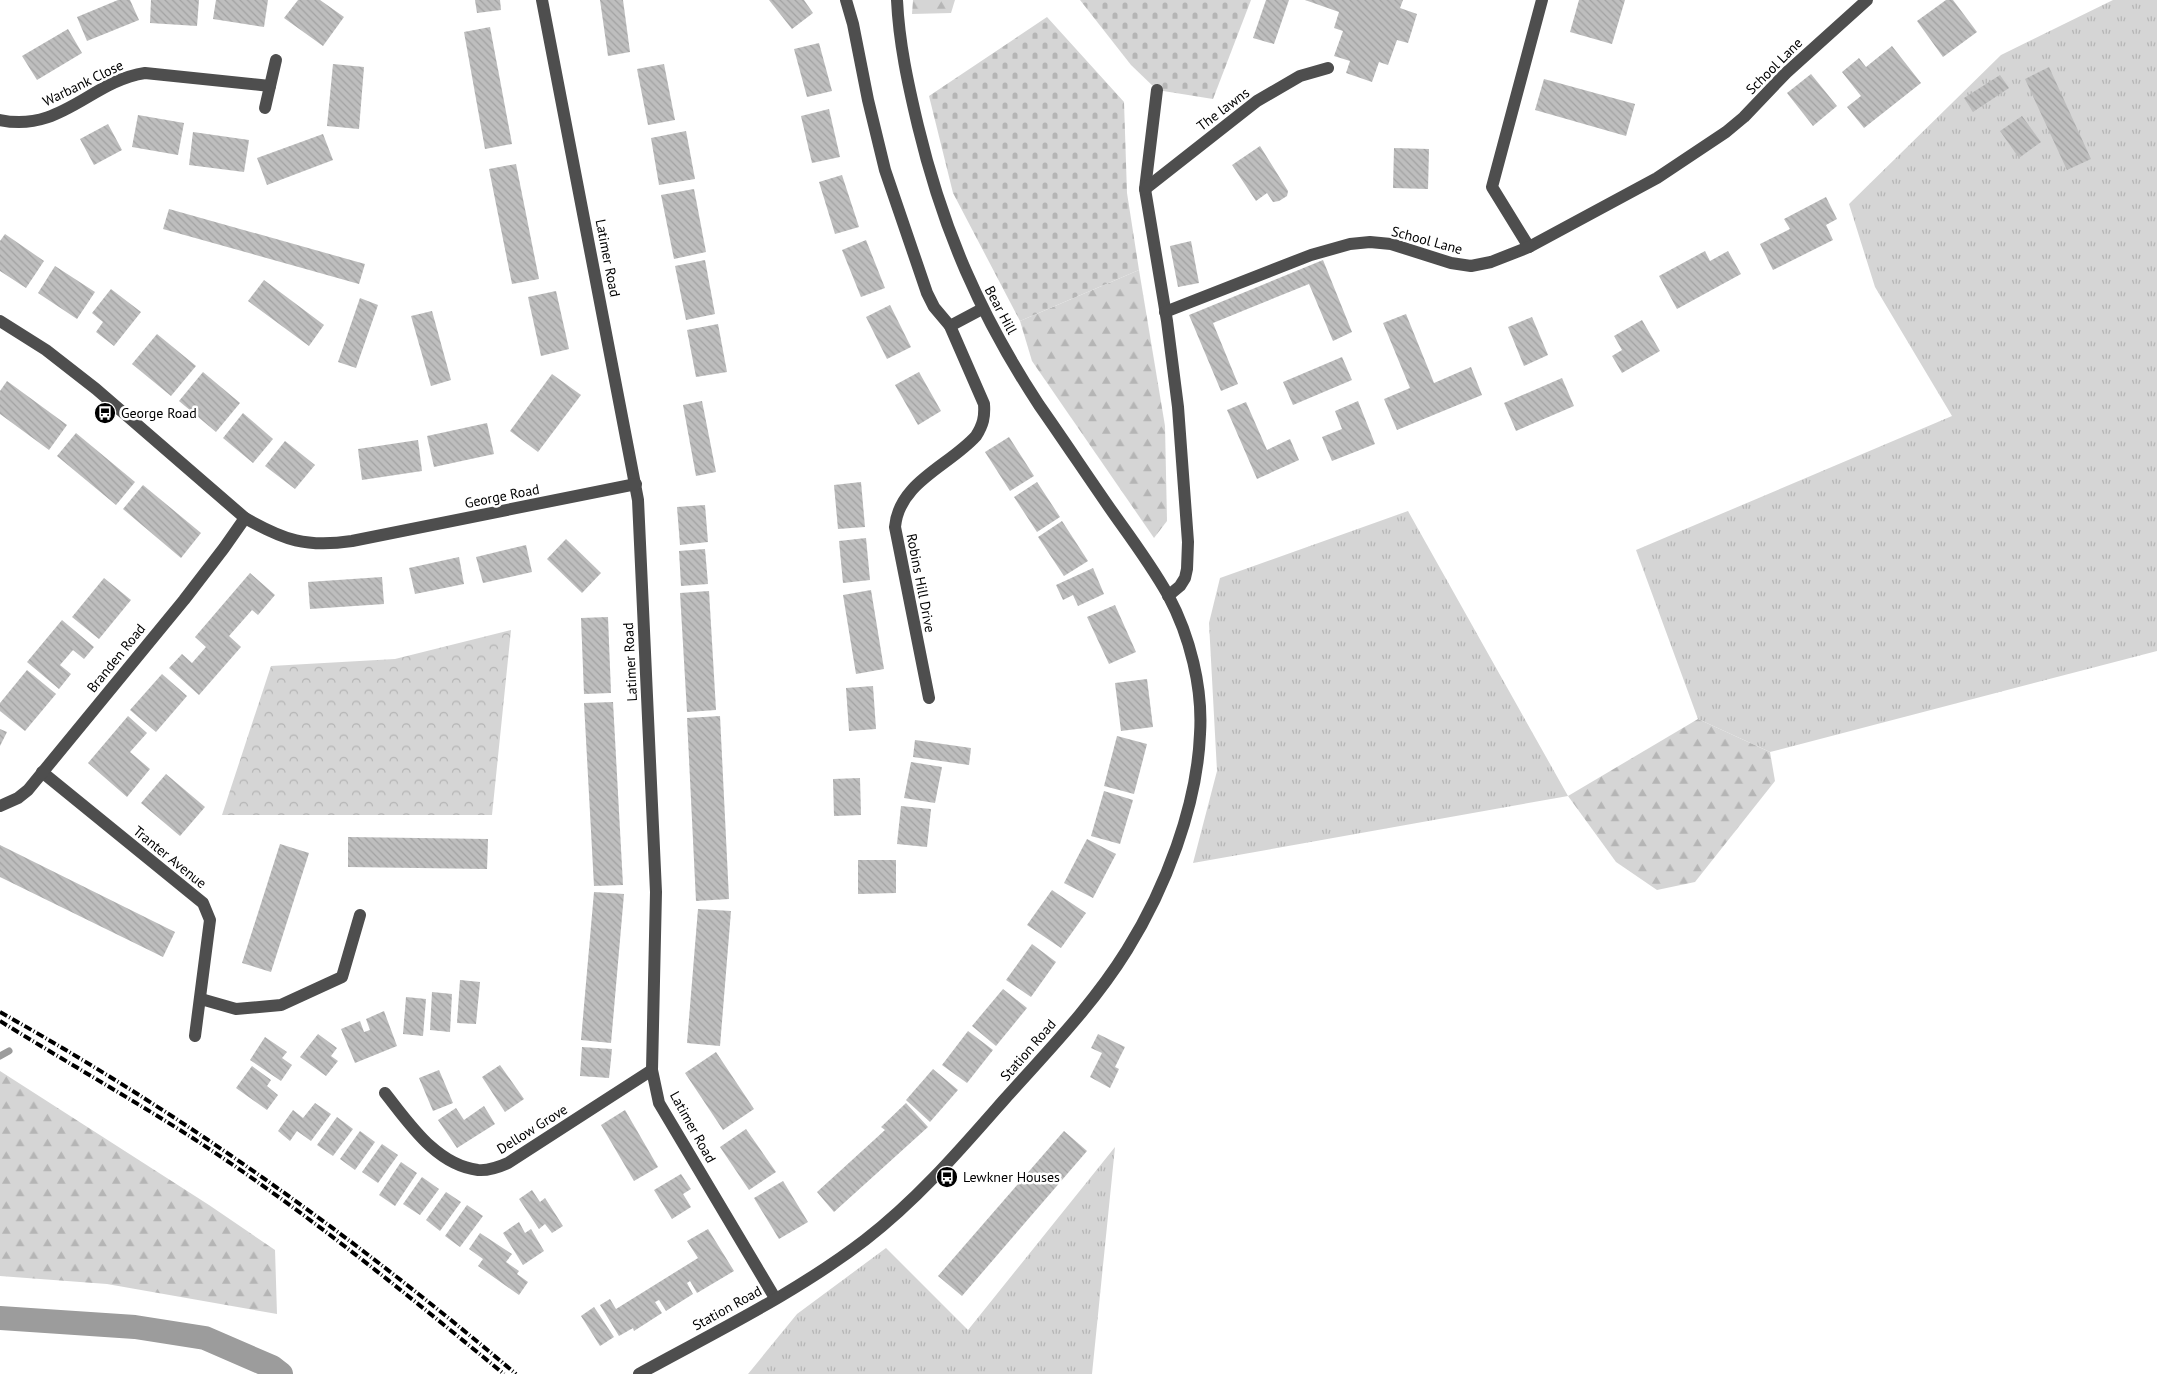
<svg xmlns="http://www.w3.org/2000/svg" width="2157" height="1374" viewBox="0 0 2157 1374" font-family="'PT Sans',sans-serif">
<defs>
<pattern id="grass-tufts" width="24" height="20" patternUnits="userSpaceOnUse" patternTransform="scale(1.25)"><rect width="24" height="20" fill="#d5d5d5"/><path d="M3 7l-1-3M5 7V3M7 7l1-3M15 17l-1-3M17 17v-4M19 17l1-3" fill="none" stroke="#b5b5b5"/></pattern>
<pattern id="forest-firs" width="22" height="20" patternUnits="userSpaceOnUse" patternTransform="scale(1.25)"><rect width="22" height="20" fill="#d5d5d5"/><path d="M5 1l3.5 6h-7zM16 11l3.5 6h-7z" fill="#b5b5b5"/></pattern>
<pattern id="cemetery-stones" width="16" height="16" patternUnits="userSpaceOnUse" patternTransform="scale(1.25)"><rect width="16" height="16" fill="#d5d5d5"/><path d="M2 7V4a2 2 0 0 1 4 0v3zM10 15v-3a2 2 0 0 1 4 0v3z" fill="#b5b5b5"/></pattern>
<pattern id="park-crowns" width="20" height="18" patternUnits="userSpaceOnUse" patternTransform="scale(1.25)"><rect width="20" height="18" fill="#d5d5d5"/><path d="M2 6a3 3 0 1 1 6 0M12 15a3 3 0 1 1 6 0" fill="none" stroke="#b5b5b5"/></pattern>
<pattern id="building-back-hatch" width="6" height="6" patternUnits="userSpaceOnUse" patternTransform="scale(1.25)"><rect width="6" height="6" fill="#bebebe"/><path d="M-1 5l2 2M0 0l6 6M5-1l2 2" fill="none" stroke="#a2a2a2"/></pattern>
</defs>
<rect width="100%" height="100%" fill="#fff"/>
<!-- grass -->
<g fill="url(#grass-tufts)">
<path d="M2113 0H2157V651L1770 752 1698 719 1636 550 1952 416 1875 287 1849 204 2001 55Z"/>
<path d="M1408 511 1568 796 1193 863 1217 771 1209 623 1220 578Z"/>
<path d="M1115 1147 1092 1374H748L797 1314 886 1248 968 1330Z"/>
</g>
<!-- forest -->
<g fill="url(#forest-firs)">
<path d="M913 0H955L951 13 912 14Z"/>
<path d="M1139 270 1165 426 1167 521 1154 538 1032 361 1020 321Z"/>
<path d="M1698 719 1770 752 1775 781 1695 882 1657 890 1616 862 1568 796Z"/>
<path d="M0 1071 209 1205 275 1250 277 1314 107 1284 0 1276Z"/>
</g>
<!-- cemetery -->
<g fill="url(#cemetery-stones)">
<path d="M1080 0H1251L1213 99 1157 90 1131 65Z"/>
<path d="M1047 17 1124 102 1127 193 1139 270 1020 321 953 193 929 96Z"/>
</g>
<!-- park -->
<path fill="url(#park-crowns)" d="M511 630 492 815H222L271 666 395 659Z"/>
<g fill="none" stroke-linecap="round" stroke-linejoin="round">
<!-- stream -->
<path stroke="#9c9c9c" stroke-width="7" d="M0 1056 9 1051"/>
<!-- canal -->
<path stroke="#9c9c9c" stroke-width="24" d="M0 1318 135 1327 205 1338 272 1367 281 1374"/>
</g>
<!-- building -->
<g fill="url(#building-back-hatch)">
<path d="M118 0H130L139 20 87 41 77 17Z"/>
<path d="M151 0H199L197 26 150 23Z"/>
<path d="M216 0H268L264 27 213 19Z"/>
<path d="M298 0H320L344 17 323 46 284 18Z"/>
<path d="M475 0H500L501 10 477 13Z"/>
<path d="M600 0H623L630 52 608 56Z"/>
<path d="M769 0H804L813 13 792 29Z"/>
<path d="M1266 0H1289L1274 44 1253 38Z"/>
<path d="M1305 0H1403L1400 8 1417 14 1408 43 1397 40 1388 65 1379 62 1372 82 1346 73 1350 61 1334 56 1343 31 1334 28 1339 12Z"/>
<path d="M1579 0H1625L1612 44 1570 32Z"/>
<path d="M1946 0H1953L1977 32 1943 57 1917 21Z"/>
<path d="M490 27 512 144 485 149 464 32Z"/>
<path d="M68 29 82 53 37 80 22 56Z"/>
<path d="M819 43 832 91 807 97 794 49Z"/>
<path d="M1892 46 1921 83 1864 128 1847 107 1861 96 1842 72 1859 58 1866 67Z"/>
<path d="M333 64 364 67 359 129 327 126Z"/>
<path d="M664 64 675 120 648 125 637 69Z"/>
<path d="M2049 67 2091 159 2067 170 2025 79Z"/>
<path d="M1811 74 1837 106 1813 126 1787 93Z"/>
<path d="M2000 75 2009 88 1973 112 1964 98Z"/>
<path d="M1544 79 1635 104 1626 136 1535 110Z"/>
<path d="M829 109 840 157 812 163 801 116Z"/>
<path d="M138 115 184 123 178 155 132 147Z"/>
<path d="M2022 116 2041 142 2019 158 2000 131Z"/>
<path d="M108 124 122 150 94 165 80 139Z"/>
<path d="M686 131 695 179 659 185 651 138Z"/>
<path d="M193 132 249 140 244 172 189 165Z"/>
<path d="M323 134 333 160 267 185 257 158Z"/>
<path d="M1260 146 1288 191 1287 196 1279 201 1273 202 1267 193 1256 201 1232 165Z"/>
<path d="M1394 148 1429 149 1428 189 1393 188Z"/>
<path d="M516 164 539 279 512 284 489 169Z"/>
<path d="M842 175 859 227 835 234 819 182Z"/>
<path d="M694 189 706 252 674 259 661 195Z"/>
<path d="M1826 197 1837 219 1826 225 1833 240 1773 270 1760 244 1790 229 1784 219Z"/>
<path d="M169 209 365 264 359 284 163 229Z"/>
<path d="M5 234 44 261 26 288 0 271V241Z"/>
<path d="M866 240 885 288 861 297 842 250Z"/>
<path d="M1191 241 1199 283 1178 287 1170 246Z"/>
<path d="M1705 251 1710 261 1728 251 1741 274 1677 309 1659 276Z"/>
<path d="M705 260 715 314 686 320 675 266Z"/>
<path d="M1323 260 1352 332 1333 341 1309 284 1213 323 1238 384 1221 391 1189 315Z"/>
<path d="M55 266 95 292 77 319 38 293Z"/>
<path d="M264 280 324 325 309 346 248 301Z"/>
<path d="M111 289 141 312 114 346 96 332 103 322 92 313Z"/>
<path d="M556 291 569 349 541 356 528 297Z"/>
<path d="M360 298 378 305 356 368 338 362Z"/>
<path d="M890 305 911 347 887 359 866 317Z"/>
<path d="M432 311 451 380 431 386 411 316Z"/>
<path d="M1406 314 1434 383 1471 367 1482 395 1397 430 1384 399 1410 388 1383 323Z"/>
<path d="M1532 317 1548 355 1524 366 1508 327Z"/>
<path d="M1642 320 1660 351 1622 373 1612 356 1622 350 1614 336Z"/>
<path d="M718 324 727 372 696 377 687 330Z"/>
<path d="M157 334 196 366 171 396 132 364Z"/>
<path d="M1342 357 1352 380 1293 405 1283 382Z"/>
<path d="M203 372 240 403 216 432 179 401Z"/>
<path d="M919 372 941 411 918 425 895 385Z"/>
<path d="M552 374 581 395 538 452 510 431Z"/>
<path d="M1562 378 1574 406 1516 431 1504 403Z"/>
<path d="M7 381 67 425 49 450 0 414V391Z"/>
<path d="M702 401 716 472 696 476 683 405Z"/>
<path d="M1358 401 1375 444 1332 461 1322 437 1342 429 1335 411Z"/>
<path d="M1246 402 1267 450 1290 439 1299 460 1257 479 1227 410Z"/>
<path d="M243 413 273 439 253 463 223 438Z"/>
<path d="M487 423 494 454 434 467 427 436Z"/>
<path d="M76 433 135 482 116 505 57 456Z"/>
<path d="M1009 437 1034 476 1010 491 985 452Z"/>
<path d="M418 440 422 471 362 480 358 449Z"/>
<path d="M285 441 315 465 295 489 265 466Z"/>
<path d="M861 482 865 527 838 529 834 485Z"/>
<path d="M1037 482 1060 517 1037 532 1014 497Z"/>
<path d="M143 485 201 533 181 558 123 509Z"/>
<path d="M705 505 708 542 680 545 677 507Z"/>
<path d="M1062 521 1088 561 1064 576 1038 537Z"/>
<path d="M866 538 870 580 843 583 839 541Z"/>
<path d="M566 539 601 573 582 593 547 559Z"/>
<path d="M526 545 532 572 483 583 476 557Z"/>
<path d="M705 549 708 584 681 586 679 551Z"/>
<path d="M459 557 464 584 415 594 409 568Z"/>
<path d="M1093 568 1104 594 1078 606 1073 595 1063 600 1056 585Z"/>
<path d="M250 573 275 595 258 615 252 610 229 636 241 647 199 695 169 668 182 654 192 663 206 647 195 637Z"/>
<path d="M382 577 384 604 310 609 308 582Z"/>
<path d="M104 578 131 600 99 639 72 617Z"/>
<path d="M871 590 884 669 856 674 843 595Z"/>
<path d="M709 591 716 710 687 712 680 593Z"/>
<path d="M1115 605 1136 652 1109 664 1087 617Z"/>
<path d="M608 617 611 693 584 694 581 618Z"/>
<path d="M62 620 94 647 84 659 73 650 60 665 71 674 59 689 27 662Z"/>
<path d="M27 670 56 694 25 731 0 711V703Z"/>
<path d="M162 674 187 696 156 732 130 710Z"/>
<path d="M1147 679 1153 727 1121 731 1115 683Z"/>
<path d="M873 686 876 729 849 731 846 688Z"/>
<path d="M613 702 623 885 594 886 584 703Z"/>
<path d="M128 716 147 733 130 752 150 769 127 797 88 763Z"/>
<path d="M720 716 729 899 696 901 687 718Z"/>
<path d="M0 729 7 732 0 746Z"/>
<path d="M1117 736 1147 744 1134 794 1104 786Z"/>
<path d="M915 740 971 748 969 765 913 757Z"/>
<path d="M911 762 942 767 935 803 904 798Z"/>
<path d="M166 774 205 807 180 836 141 803Z"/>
<path d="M860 778 861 815 834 816 833 779Z"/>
<path d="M1104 791 1133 800 1120 844 1091 836Z"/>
<path d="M901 806 931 809 927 847 897 844Z"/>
<path d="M348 837 488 839 487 869 348 867Z"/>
<path d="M1087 839 1116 854 1093 898 1064 883Z"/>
<path d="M280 844 309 853 271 972 242 963Z"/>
<path d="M0 845 175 932 163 957 0 877Z"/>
<path d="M858 860H896V893L858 894Z"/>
<path d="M1052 890 1086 913 1061 948 1027 925Z"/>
<path d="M594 892 624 894 611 1043 581 1040Z"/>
<path d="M698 909 731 911 720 1046 687 1043Z"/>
<path d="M1032 944 1056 962 1031 997 1006 980Z"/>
<path d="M460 980 480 982 476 1024 457 1023Z"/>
<path d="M1003 989 1027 1008 996 1046 972 1026Z"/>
<path d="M432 992 452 994 450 1032 430 1030Z"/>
<path d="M406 997 426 999 423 1036 403 1034Z"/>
<path d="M384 1011 397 1046 355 1063 341 1029 360 1021 364 1032 370 1030 366 1019Z"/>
<path d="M968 1031 993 1050 967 1083 942 1065Z"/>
<path d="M318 1034 337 1048 331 1056 338 1061 326 1076 300 1057Z"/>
<path d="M1098 1034 1125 1047 1115 1067 1119 1069 1110 1088 1090 1077 1102 1053 1091 1048Z"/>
<path d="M265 1037 287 1052 282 1058 292 1065 281 1081 250 1060Z"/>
<path d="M582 1047 612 1049 609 1078 580 1076Z"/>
<path d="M716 1052 754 1109 723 1130 685 1073Z"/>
<path d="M500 1065 524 1099 505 1112 482 1077Z"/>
<path d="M252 1066 271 1080 267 1086 278 1095 267 1110 236 1088Z"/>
<path d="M933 1069 958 1090 930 1122 906 1100Z"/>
<path d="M439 1070 453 1103 433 1111 419 1078Z"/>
<path d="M315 1103 331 1114 311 1141 297 1131 290 1141 278 1131 293 1110 303 1118Z"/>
<path d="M906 1103 928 1127 834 1212 817 1192 885 1130 881 1127Z"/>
<path d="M484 1106 495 1124 457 1148 438 1120 456 1108 464 1120Z"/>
<path d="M625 1110 658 1167 634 1181 601 1125Z"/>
<path d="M337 1117 353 1129 333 1156 317 1145Z"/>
<path d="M746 1129 776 1172 749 1190 720 1147Z"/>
<path d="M360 1131 375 1142 355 1170 340 1159Z"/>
<path d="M1064 1131 1087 1151 962 1296 938 1276Z"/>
<path d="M382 1144 398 1155 378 1183 362 1172Z"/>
<path d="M401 1162 417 1173 395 1206 379 1195Z"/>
<path d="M681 1174 691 1189 683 1194 691 1207 672 1219 654 1190Z"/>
<path d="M422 1177 439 1189 420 1215 403 1204Z"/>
<path d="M783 1181 808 1222 779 1239 754 1198Z"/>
<path d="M532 1190 540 1202 545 1198 563 1226 552 1233 545 1224 539 1229 519 1199Z"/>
<path d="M446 1192 461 1202 440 1231 426 1220Z"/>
<path d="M467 1205 483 1216 460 1247 445 1236Z"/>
<path d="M519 1222 525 1233 531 1229 544 1251 523 1265 503 1233Z"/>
<path d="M708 1229 734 1271 697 1293 690 1281 687 1283 693 1294 666 1311 659 1300 655 1302 662 1313 634 1331 633 1328 619 1336 600 1305 610 1299 616 1309 698 1258 687 1241Z"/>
<path d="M480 1233 512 1254 506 1262 519 1271 517 1274 528 1282 519 1295 478 1266 483 1259 469 1249Z"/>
<path d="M594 1307 614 1337 600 1346 581 1316Z"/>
</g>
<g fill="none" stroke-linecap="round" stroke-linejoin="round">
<!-- minor -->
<g stroke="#4e4e4e" stroke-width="12">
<path d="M542 0 638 500 656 892 652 1070 659 1103 775 1298"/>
<path d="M846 0 853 24 868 100 885 170 927 293 934 307 950 326 984 404C985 417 983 425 976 436 949 466 899 482 895 527L929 698"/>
<path d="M1157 90 1145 189 1167 321 1178 407 1188 542 1187 569 1185 578 1180 586 1168 596"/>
<path d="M265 108 276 60"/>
<path d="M0 120C61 133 91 81 145 73L270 86"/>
<path d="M1145 189 1257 101 1300 76 1328 68"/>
<path d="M1529 247 1492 187 1542 0"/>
<path d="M1165 312 1311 255 1350 244 1370 242 1391 244 1451 263 1471 266 1491 262 1529 247 1657 178 1726 132 1744 117 1786 73 1867 0"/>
<path d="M0 321 46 350 96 389 245 518C284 540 306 548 352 541L636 484"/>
<path d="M950 326 982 309"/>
<path d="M42 772 203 903 210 920 195 1036"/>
<path d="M0 806 18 798 28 790 184 600 224 548 245 518"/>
<path d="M201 999 236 1009 281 1005 342 977 360 915"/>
<path d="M385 1093C409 1123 436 1165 478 1170 489 1171 499 1167 508 1163L652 1070"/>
<path d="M639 1374C715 1332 796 1293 865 1240 917 1200 960 1150 1003 1101 1046 1053 1093 1005 1127 950 1165 889 1197 807 1200 734 1203 688 1190 636 1168 595 1153 568 1134 542 1116 517 1090 480 1065 442 1039 405 980 315 943 230 918 126 908 84 899 43 897 0"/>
</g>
<!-- rail -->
<g stroke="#000" stroke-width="4" stroke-dasharray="8 2.5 1 2.5" stroke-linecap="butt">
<path d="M0 1012C187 1117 353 1236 516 1374"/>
<path d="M0 1021C63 1060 128 1097 191 1137 301 1208 403 1291 504 1374"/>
</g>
</g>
<!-- icons -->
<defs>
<g id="bus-disc" transform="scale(1.125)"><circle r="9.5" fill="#000" stroke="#fff"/><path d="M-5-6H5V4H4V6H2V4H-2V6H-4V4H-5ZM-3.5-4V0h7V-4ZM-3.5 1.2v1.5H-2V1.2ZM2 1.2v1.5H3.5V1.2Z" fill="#fff"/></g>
</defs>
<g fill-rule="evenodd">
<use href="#bus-disc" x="105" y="413"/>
<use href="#bus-disc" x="947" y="1177"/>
</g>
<g text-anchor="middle" stroke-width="5" stroke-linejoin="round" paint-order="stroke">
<!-- street labels -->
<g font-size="14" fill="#000" stroke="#fff">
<text transform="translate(1774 66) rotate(-45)" y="5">School Lane</text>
<text transform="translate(83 83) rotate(-26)" y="5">Warbank Close</text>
<text transform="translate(1223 109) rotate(-37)" y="5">The lawns</text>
<text transform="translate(1427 240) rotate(15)" y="5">School Lane</text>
<text transform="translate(608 258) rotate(79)" y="5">Latimer Road</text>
<text transform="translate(1001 310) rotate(62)" y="5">Bear Hill</text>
<text transform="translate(502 496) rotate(-11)" y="5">George Road</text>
<text transform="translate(921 583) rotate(79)" y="5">Robins Hill Drive</text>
<text transform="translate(116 658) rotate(-51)" y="5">Branden Road</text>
<text transform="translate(630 662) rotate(-93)" y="5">Latimer Road</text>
<text transform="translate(170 857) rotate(39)" y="5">Tranter Avenue</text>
<text transform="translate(1028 1050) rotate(-49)" y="5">Station Road</text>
<text transform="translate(693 1127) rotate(61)" y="5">Latimer Road</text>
<text transform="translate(532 1129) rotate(-32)" y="5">Dellow Grove</text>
<text transform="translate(727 1308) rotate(-29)" y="5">Station Road</text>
</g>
<!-- poi labels -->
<g font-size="14" fill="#000" stroke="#fff" text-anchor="start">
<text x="121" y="418">George Road</text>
<text x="963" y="1182">Lewkner Houses</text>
</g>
</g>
</svg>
